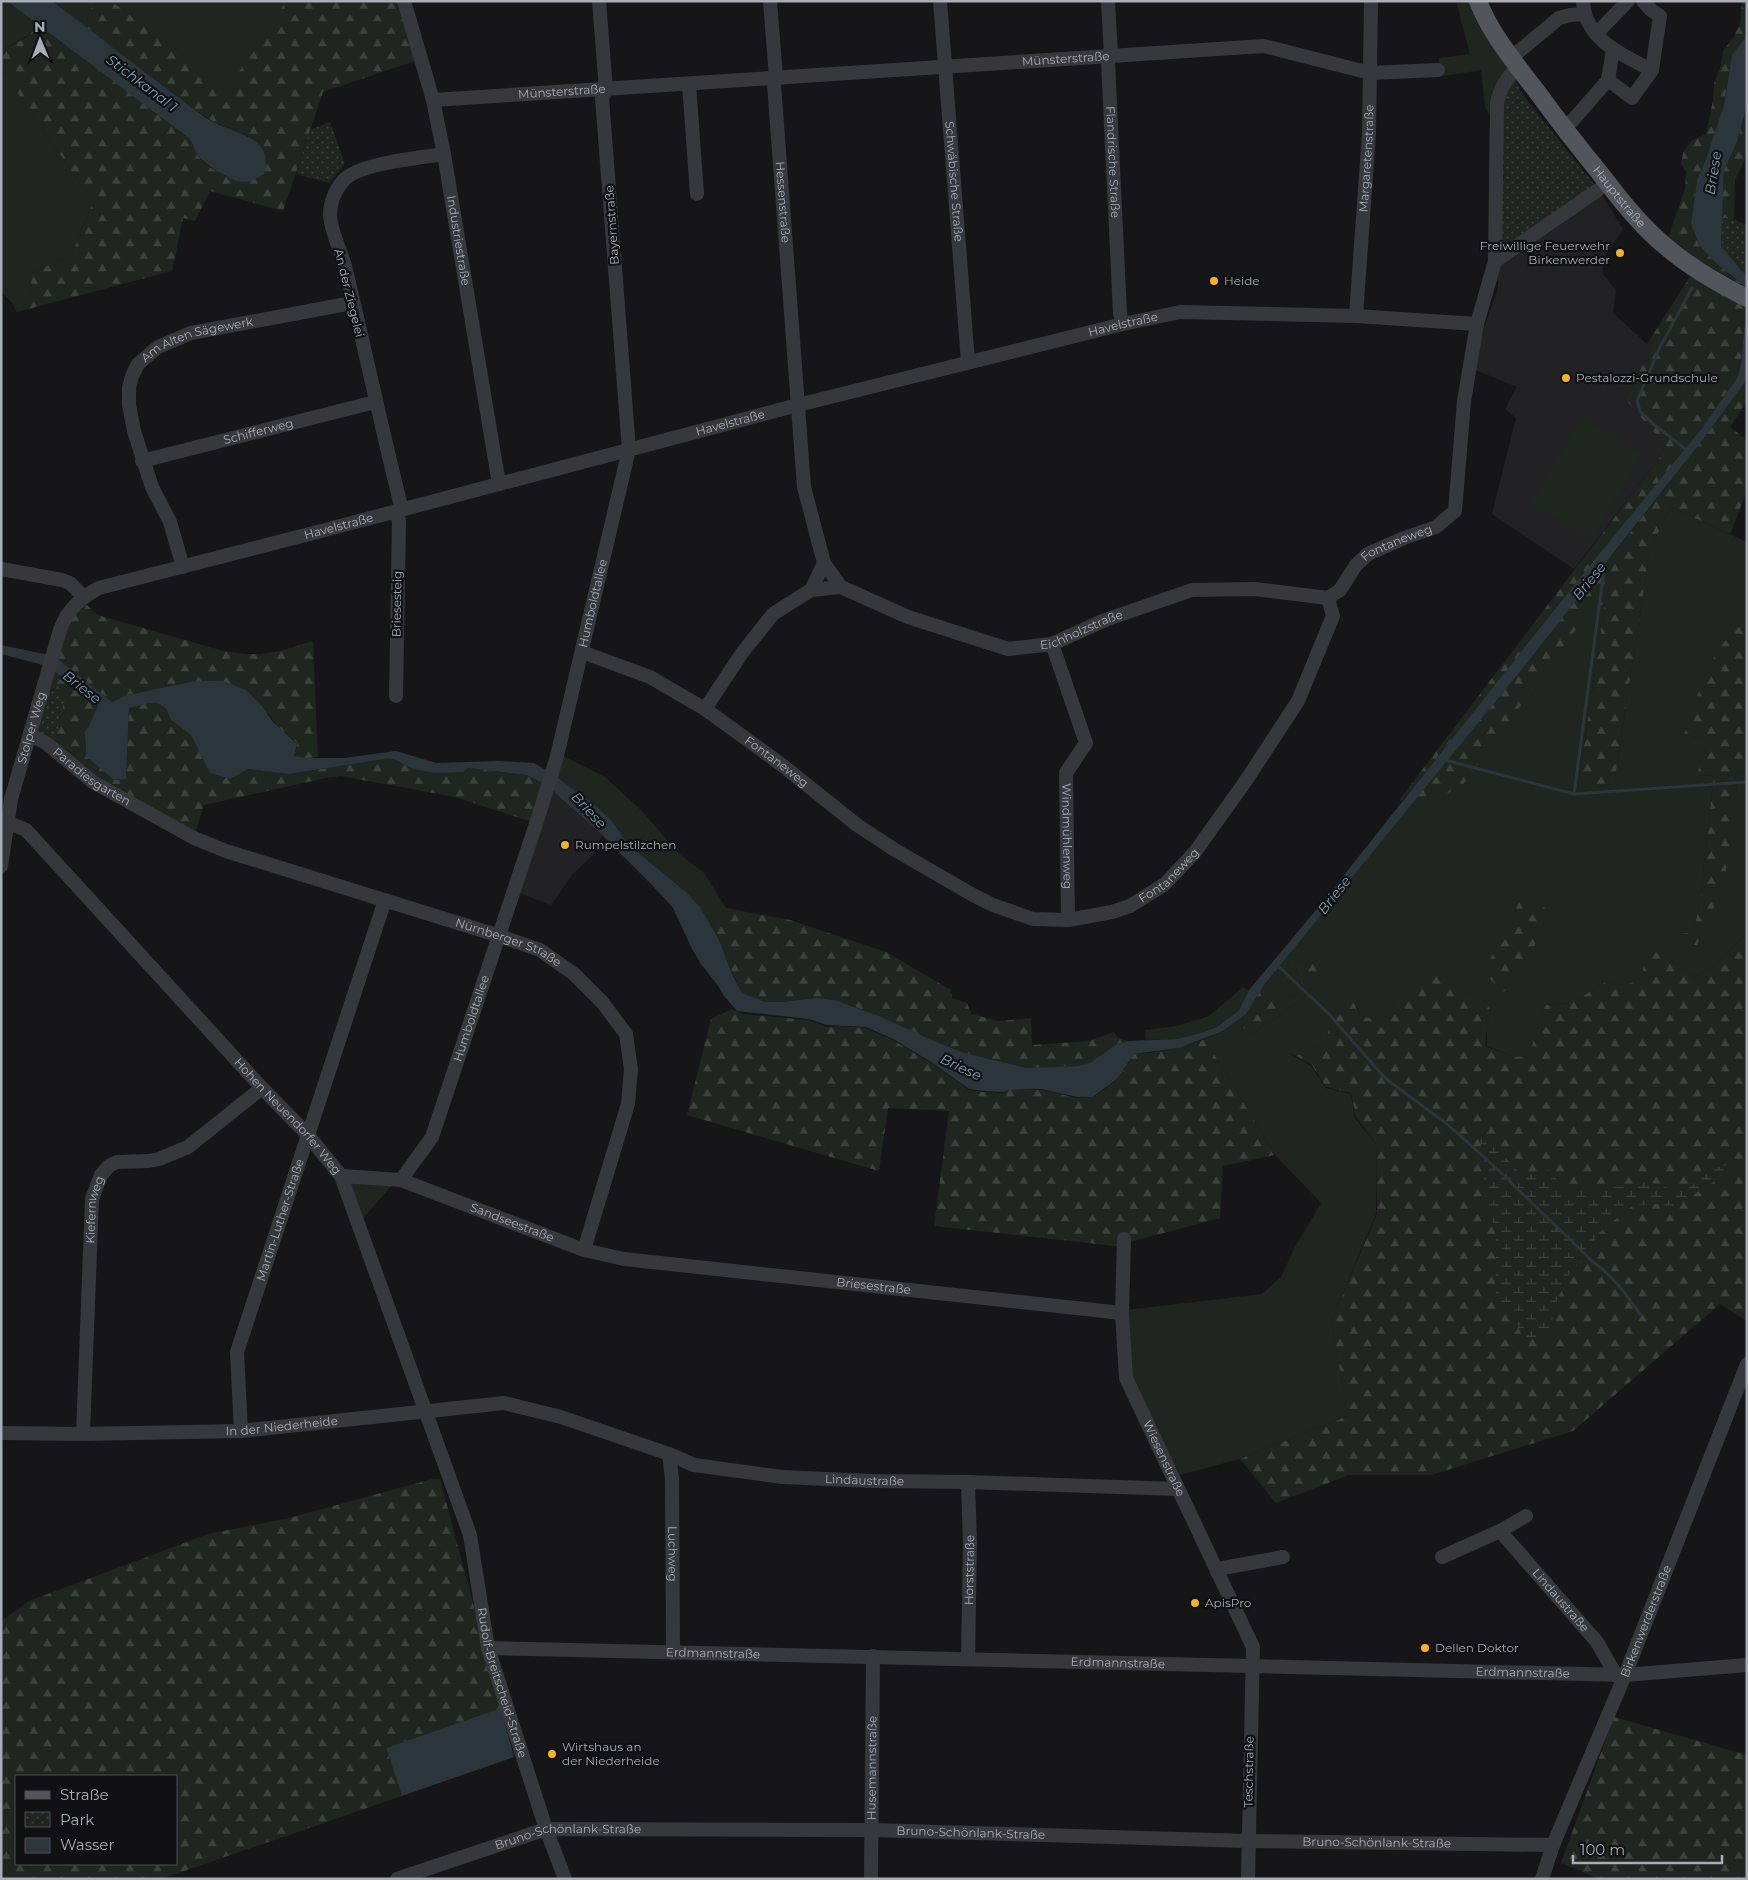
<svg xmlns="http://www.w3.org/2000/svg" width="1748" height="1880" viewBox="0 0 1748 1880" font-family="Montserrat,sans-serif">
<defs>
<pattern id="forest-firs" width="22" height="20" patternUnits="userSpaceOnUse" patternTransform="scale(1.25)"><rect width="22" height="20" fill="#1e261f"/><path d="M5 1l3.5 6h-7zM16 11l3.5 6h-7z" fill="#3c433d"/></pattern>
<pattern id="wetland-marsh" width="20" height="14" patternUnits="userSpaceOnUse" patternTransform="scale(1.25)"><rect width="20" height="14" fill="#1e261f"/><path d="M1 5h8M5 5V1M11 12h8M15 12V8" fill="none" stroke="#3c433d"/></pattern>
<pattern id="park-dots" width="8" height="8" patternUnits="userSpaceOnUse" patternTransform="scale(1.25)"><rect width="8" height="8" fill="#1e261f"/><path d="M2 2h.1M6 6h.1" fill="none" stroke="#3c433d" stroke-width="1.8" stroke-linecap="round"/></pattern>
</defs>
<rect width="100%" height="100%" fill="#161618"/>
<!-- built -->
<g fill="#222225">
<path d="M1600 192 1623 229 1602 261 1603 274 1616 290 1613 313 1647 344 1652 347 1625 399 1665 445 1659 459 1574 569 1492 514 1516 418 1505 409 1517 387 1473 369 1479 341 1498 289 1497 263Z"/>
<path d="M550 786 564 801 579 812 602 835 593 855 573 874 551 905 517 892Z"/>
</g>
<!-- green -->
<g fill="#1e261f">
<path d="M1 1H7L40 24 27 36 1 51Z"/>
<path d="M52 1H98L79 22Z"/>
<path d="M111 1H286L229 89Z"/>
<path d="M1456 1H1475L1514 75 1492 118 1485 107 1481 70 1444 76 1440 74 1439 58 1470 54Z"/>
<path d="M1 69 93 202 71 256 31 273C32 288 31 303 17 312L12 303 1 291Z"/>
<path d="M1582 418 1642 454 1591 539 1531 503Z"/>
<path d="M1671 507 1747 542V630L1710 666 1684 735 1708 738 1698 776 1714 775 1700 903 1693 932 1675 935 1697 945 1737 792 1735 773 1747 772V933L1712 967 1695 977 1671 960 1645 955 1643 977 1626 985 1605 982 1572 1003 1546 1005 1541 1016 1530 1056 1513 1057 1487 1046V1027L1491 1012 1486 1002 1467 993 1455 978 1394 1002 1384 1022 1361 1016 1357 1007 1336 1004 1325 1044 1296 1056 1287 1052 1311 1066 1326 1088 1351 1094 1355 1118 1376 1144V1214L1331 1321 1348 1416 1240 1459 1180 1475 1132 1378 1126 1310 1262 1294 1281 1277 1295 1247 1321 1203 1275 1155 1205 1039 1223 1031 1235 1022 1252 1034 1298 1002 1329 969 1300 960 1294 965 1302 984 1300 991 1293 997 1275 996 1264 985 1411 803 1417 808 1588 613 1605 602 1578 787 1614 784 1650 549Z"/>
<path d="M555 750 567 758 605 777 643 812 678 853 704 873 726 908 710 926 700 907 686 892 629 845 612 821 594 804 554 775Z"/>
<path d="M1243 987 1249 990 1239 1010 1217 1027 1204 1032 1177 1039 1146 1040 1145 1030 1177 1026 1209 1016Z"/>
<path d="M346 1180 396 1181 364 1217 359 1220Z"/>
</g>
<!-- forest -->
<g fill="url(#forest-firs)" fill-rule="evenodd">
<path d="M98 1H111L228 88 286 1H401L418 60 323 92 283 211 210 191 195 221 183 218 172 271 17 312C31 303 32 288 31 273L71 256 93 202 1 69V51L27 37 40 24 190 139C192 143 194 149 196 153 205 168 227 177 243 182L248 136 214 122 196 111 79 22Z"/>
<path d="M1742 1H1747V35L1728 77 1724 105 1706 159 1697 180 1691 224 1699 245 1716 263 1747 288 1698 260 1668 238 1685 189 1686 172 1681 163 1683 153 1691 141 1706 134 1713 100 1714 83 1720 69 1723 51 1734 36 1740 24Z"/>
<path d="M1747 105V155L1735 180 1734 219 1726 218 1722 219 1724 170 1737 142Z"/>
<path d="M1691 275 1747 307V323L1744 329 1741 365 1737 378 1702 428 1402 801 1399 800 1659 459 1665 445 1625 399 1652 347 1647 344Z"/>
<path d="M1747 376V401L1730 427 1747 440V491L1730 534 1671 507 1650 549 1614 784 1578 788 1605 603 1588 613 1462 786 1417 808 1411 803 1610 558 1704 438 1745 382Z"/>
<path d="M83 601 94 612 101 616 224 651 245 654H261L280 651 313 641 318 757 307 758 293 756 296 750 297 743 278 727 268 713 150 690 127 695 112 702 54 656 61 631Z"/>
<path d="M1738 626 1747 629V772L1735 773 1737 792 1724 885 1697 945H1677L1674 935 1693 932 1700 903 1714 775 1697 776 1708 738 1684 735C1697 697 1708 655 1738 626Z"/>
<path d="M50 669 98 705 85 735 86 755 114 780 126 779 129 708 149 703H158L166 709 171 720 191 735 210 773 230 779 248 769 289 774 391 758 414 769 462 772 468 768 527 775 546 784 535 823 455 797 341 776 326 778 204 805 195 833 142 801 85 774 32 735Z"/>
<path d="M1523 895 1545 908V923L1522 972 1504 992 1483 973Z"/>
<path d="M726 908 790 920 886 952 951 990 952 998 967 1003 971 1014 999 1021 1031 1018 1032 1045 1089 1041 1114 1032 1117 1037 1128 1041 1115 1045 1090 1063 1079 1066 1027 1068 968 1054 941 1044 877 1015 850 1005 817 998 781 1002H765L742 993 710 926Z"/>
<path d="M1747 933V1321L1720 1304 1573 1431 1431 1475H1349L1276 1503 1240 1459 1348 1416 1331 1321 1377 1214 1376 1144 1356 1117 1351 1093 1326 1087 1312 1065 1296 1056 1325 1044 1336 1004 1346 996 1352 1000 1361 1016 1384 1022 1394 1002 1419 978 1432 973 1455 978 1467 993 1486 1002 1491 1012 1487 1027 1485 1046 1513 1057 1529 1056 1541 1016 1546 1005 1572 1003 1605 982 1626 985 1642 977 1645 955 1663 951 1671 960 1695 977 1712 967Z"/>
<path d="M1300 960 1330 969 1298 1002 1252 1034 1235 1022 1246 1014 1264 985 1275 996 1293 997 1300 991 1302 983 1294 965Z"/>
<path d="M732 1009 742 1014 808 1020 827 1027 840 1026 865 1028 893 1040 931 1063 969 1090 984 1092 1003 1093 1009 1090H1042L1077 1098 1094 1097 1117 1080 1134 1054 1149 1053 1179 1048 1205 1039 1275 1155 1223 1166 1220 1218 1115 1246 934 1226 949 1111 888 1108 879 1171 687 1115 711 1019Z"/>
<path d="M432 1479H440L501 1708 386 1748 402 1796 161 1879H1V1621L29 1601 208 1534 289 1518ZM16 1776H176V1864H16Z"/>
<path d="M1614 1717 1747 1755V1879H1599L1561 1863Z"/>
</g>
<!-- wetland -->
<path fill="url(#wetland-marsh)" d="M1475 1125 1523 1176 1549 1170 1565 1189H1597L1629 1186 1646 1181 1663 1187 1684 1191 1713 1169 1736 1162 1730 1171 1673 1208 1659 1204 1633 1205 1599 1233 1581 1262 1570 1273 1554 1307 1552 1335 1531 1339 1521 1334 1514 1317 1496 1307V1229L1485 1206 1484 1156Z"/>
<!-- park -->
<g fill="url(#park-dots)">
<path d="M1514 75 1520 90 1530 104 1600 192 1534 245 1497 263 1492 118Z"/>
<path d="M330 122 345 164 329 183 296 174 310 130Z"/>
<path d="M1726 218 1734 219 1747 226V277L1721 246 1722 219Z"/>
<path d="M52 685 59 687 64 702 56 738 39 734Z"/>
</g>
<!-- water -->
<g fill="#2c353c">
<path d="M7 1H52L196 111C202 115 207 119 213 122 237 134 275 138 264 174 258 178 251 182 242 182 230 180 203 164 196 153 194 148 192 143 190 139Z"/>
<path d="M1747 35V105L1737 142 1724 170 1721 246 1747 277V288L1716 263 1699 245 1691 224 1697 180 1706 159 1724 105 1732 55Z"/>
<path d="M1747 323V376L1745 382 1704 438 1518 674 1264 985 1246 1014 1223 1031 1179 1048 1134 1054 1117 1079 1093 1097H1077L1041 1089 1009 1090 1003 1092 984 1091 969 1089 931 1062 893 1039 866 1027 827 1025 808 1019 737 1011 724 996 719 987 701 964 692 949 673 908 652 885 595 828 564 801 550 787 527 775 468 768 463 772 434 773 414 769 391 758 289 774 248 769 230 779 210 773 191 735 171 720 166 709 158 703H149L129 708 126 779 114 780 86 756 85 735 98 705 47 666 1 654V645L54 656 112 702 127 695 196 681H223L246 690 261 705 273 722 297 744 294 756 307 758H344L396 751 436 763 498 761 534 763 554 775 594 804 612 821 629 845 686 892 700 907 719 940 732 974 742 993 765 1002H781L817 998 834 1000 877 1015 941 1044 968 1054 1027 1068 1079 1066 1090 1063 1115 1045 1128 1041 1177 1039 1204 1032 1217 1027 1239 1010 1249 990 1321 904 1579 579 1702 428 1737 378 1741 365 1744 329Z"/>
<path d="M501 1708 514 1757 402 1796 386 1748Z"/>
</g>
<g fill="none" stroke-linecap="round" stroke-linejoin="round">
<!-- stream -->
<g stroke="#2c353c" stroke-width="3">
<path d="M1688 451 1652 423 1640 411 1637 401 1659 349 1692 288"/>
<path d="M1445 760 1574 794 1747 782"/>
<path d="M1574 794 1605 562"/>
<path d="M1277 965 1328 1013 1385 1078 1447 1124 1495 1167 1592 1261C1612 1275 1626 1294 1640 1314"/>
</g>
<!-- minor -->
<g stroke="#37383d" stroke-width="14">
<path id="s1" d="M404 1 433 100 444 154 499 484"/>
<path id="s2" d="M770 1 776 77 774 84 804 487 824 563 841 587"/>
<path id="s3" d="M940 1 968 362"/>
<path id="s4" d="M1108 1 1111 56 1108 62 1120 314 1123 324"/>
<path d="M1583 1C1585 40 1622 55 1652 70"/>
<path d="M1596 34 1628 1"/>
<path d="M1512 57 1559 18 1570 15 1584 14"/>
<path d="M1608 80 1632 98 1652 70 1660 16 1651 10 1643 1"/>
<path d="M689 84 697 194"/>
<path id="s5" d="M433 100 1264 46 1370 73 1438 70"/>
<path d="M1564 128 1573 120 1608 80 1613 50"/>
<path d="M1495 261 1598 190"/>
<path id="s6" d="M1356 316 1369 133 1371 1"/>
<path id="s7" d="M142 461 375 402"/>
<path d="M402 510C382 430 365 350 346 270 342 252 331 234 330 215 330 203 335 190 343 181 358 163 420 158 444 154"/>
<path d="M396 511 399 521 396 696"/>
<path id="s8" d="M183 567 170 522 152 487 134 431 129 405V388L132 376 138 364 158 347 191 333 352 303"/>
<path d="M1 569 62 580 70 583 84 597"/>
<path id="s9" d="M811 590 841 587 908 617 1008 649 1052 644 1105 620 1192 590 1255 589 1328 598"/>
<path id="s10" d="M1052 644 1086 743 1066 773 1068 920"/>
<path id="s11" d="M582 652 650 677 705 709 782 765 857 825 895 850 973 895 993 905 1033 919 1068 920 1112 912 1130 906 1165 884 1195 852 1245 782 1298 701 1333 616 1328 598 1340 590 1356 565 1368 554 1404 538 1436 527 1455 511 1464 401 1477 324 1495 261 1497 103C1500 88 1506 77 1519 67"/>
<path d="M705 709 742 653 773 614 811 590 824 563"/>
<path id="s12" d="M30 735 46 743 93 782 194 838 226 851 500 936 540 950 574 974 602 1002 626 1034 631 1069 628 1104 584 1250"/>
<path id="s13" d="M6 824 14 825 26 830 262 1088 307 1134 341 1176 470 1535 488 1648 546 1829 565 1879"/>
<path id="s14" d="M1 866 11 799 60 630C67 610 80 598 99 588L325 530 798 405 1123 324 1180 312 1356 316 1477 324"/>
<path id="s15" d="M341 1176 401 1180 432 1137 537 821 557 756 627 458 629 450 602 98 606 90 599 1"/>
<path id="s16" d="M401 1180 584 1250 624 1259 1122 1313"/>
<path id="s17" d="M1124 1239 1122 1313 1126 1378 1253 1647 1248 1879"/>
<path id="s18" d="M241 1431 237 1352 385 900"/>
<path id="s19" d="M1 1433 83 1434 241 1431 504 1403 561 1417 669 1454 694 1465 782 1477 872 1481 968 1482 1177 1489"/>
<path id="s20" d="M83 1434 92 1199 101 1175 109 1166 117 1162 149 1161 159 1159 188 1147 262 1088"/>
<path id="s21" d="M669 1454 672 1478 673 1653"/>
<path id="s22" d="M1500 1531 1597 1642 1616 1675"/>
<path d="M1442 1557 1500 1531 1526 1516"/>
<path d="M1217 1572 1223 1568 1283 1557"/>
<path id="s23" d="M488 1648 1625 1675 1747 1665"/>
<path id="s24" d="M968 1659 970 1544 968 1482"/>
<path id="s25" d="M397 1879 546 1829 872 1830 1248 1841 1553 1845"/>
<path id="s26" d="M871 1879 873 1656"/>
<path id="s27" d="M1542 1879 1553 1845 1625 1675 1747 1364"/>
</g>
<!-- major -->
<path stroke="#53555c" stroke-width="18" id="s28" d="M1478 1C1491 35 1516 64 1538 93 1559 122 1581 150 1603 177 1621 201 1641 226 1664 245 1689 267 1717 283 1747 298"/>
</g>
<!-- markers -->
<g fill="#f2b134" stroke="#111113" stroke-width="2">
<circle cx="1620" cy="253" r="5"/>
<circle cx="1214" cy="281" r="5"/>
<circle cx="1566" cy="378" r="5"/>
<circle cx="565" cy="845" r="5"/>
<circle cx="1195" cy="1603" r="5"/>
<circle cx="1425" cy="1648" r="5"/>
<circle cx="552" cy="1754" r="5"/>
</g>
<g text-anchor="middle" stroke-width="4.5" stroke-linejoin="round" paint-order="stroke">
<!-- street labels -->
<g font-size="12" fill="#a8adb8" stroke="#111113">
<text dy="4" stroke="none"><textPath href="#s5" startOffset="634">Münsterstraße</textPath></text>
<text dy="4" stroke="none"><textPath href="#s5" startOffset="129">Münsterstraße</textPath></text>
<text dy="4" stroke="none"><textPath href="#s6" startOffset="158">Margaretenstraße</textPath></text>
<text dy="4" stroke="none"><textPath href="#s4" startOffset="162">Flandrische Straße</textPath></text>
<text dy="4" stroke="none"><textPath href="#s3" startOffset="181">Schwäbische Straße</textPath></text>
<text dy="4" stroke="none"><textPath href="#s28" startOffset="242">Hauptstraße</textPath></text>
<text dy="4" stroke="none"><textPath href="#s2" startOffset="202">Hessenstraße</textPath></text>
<text transform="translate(612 225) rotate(-94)" y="4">Bayernstraße</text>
<text dy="4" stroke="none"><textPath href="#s1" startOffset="246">Industriestraße</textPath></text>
<text transform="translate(349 293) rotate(76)" y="4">An der Ziegelei</text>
<text dy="4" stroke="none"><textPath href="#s14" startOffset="1360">Havelstraße</textPath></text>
<text dy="4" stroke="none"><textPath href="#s8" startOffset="280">Am Alten Sägewerk</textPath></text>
<text dy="4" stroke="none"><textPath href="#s14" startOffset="955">Havelstraße</textPath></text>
<text dy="4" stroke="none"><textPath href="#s7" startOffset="120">Schifferweg</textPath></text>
<text dy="4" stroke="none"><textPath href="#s14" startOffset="550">Havelstraße</textPath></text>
<text dy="4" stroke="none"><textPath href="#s11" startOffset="1096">Fontaneweg</textPath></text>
<text dy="4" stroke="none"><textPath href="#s15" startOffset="671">Humboldtallee</textPath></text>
<text transform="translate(397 604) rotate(-89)" y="4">Briesesteig</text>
<text dy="4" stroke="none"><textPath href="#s9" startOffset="285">Eichholzstraße</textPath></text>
<text dy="4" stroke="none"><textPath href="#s14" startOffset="142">Stolper Weg</textPath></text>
<text dy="4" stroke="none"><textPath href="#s11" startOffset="225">Fontaneweg</textPath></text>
<text dy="4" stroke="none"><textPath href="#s12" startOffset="75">Paradiesgarten</textPath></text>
<text dy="4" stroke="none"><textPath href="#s10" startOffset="204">Windmühlenweg</textPath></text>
<text dy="4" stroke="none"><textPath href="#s11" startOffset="676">Fontaneweg</textPath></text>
<text dy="4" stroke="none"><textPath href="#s12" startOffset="526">Nürnberger Straße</textPath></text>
<text dy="4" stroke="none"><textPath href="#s15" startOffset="238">Humboldtallee</textPath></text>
<text dy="4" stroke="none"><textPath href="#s13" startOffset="409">Hohen Neuendorfer Weg</textPath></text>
<text dy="4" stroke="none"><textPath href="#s20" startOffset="225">Kiefernweg</textPath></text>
<text dy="4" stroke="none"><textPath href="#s18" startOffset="218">Martin-Luther-Straße</textPath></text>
<text dy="4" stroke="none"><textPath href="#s16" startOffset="119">Sandseestraße</textPath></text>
<text dy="4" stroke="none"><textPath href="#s16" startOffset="488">Briesestraße</textPath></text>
<text dy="4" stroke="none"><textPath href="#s19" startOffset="281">In der Niederheide</textPath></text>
<text dy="4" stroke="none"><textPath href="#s17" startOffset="228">Wiesenstraße</textPath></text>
<text dy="4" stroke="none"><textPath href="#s19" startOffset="876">Lindaustraße</textPath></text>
<text dy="4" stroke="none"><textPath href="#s21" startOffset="100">Luchweg</textPath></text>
<text dy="4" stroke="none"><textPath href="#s24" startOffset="89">Horststraße</textPath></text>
<text dy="4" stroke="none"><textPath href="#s22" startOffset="92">Lindaustraße</textPath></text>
<text dy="4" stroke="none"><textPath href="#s27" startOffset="278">Birkenwerderstraße</textPath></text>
<text dy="4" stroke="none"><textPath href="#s23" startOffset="225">Erdmannstraße</textPath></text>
<text dy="4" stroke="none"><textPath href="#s23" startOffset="630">Erdmannstraße</textPath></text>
<text dy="4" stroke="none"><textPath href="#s23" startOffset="1035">Erdmannstraße</textPath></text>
<text dy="4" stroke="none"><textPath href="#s13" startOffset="1022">Rudolf-Breitscheid-Straße</textPath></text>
<text dy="4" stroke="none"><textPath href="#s26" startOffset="111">Husemannstraße</textPath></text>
<text transform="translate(1249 1772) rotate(-89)" y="4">Teschstraße</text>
<text dy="4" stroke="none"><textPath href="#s25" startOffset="582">Bruno-Schönlank-Straße</textPath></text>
<text dy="4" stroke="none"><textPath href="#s25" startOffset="178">Bruno-Schönlank-Straße</textPath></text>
<text dy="4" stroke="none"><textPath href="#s25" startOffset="988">Bruno-Schönlank-Straße</textPath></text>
</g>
<!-- poi labels -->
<g font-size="12" fill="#a8adb8" stroke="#111113" text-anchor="start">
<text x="1610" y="250" text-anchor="end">Freiwillige Feuerwehr<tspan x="1610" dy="14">Birkenwerder</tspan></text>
<text x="1224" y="285">Heide</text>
<text x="1576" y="382">Pestalozzi-Grundschule</text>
<text x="575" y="849">Rumpelstilzchen</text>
<text x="1205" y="1607">ApisPro</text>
<text x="1435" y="1652">Dellen Doktor</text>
<text x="562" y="1751">Wirtshaus an<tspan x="562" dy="14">der Niederheide</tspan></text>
</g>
<!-- water labels -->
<g font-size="14" font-style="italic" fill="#7f9bb3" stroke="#111113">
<text transform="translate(142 83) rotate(37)" y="5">Stichkanal 1</text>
<text transform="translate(1713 173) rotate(-81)" y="5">Briese</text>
<text transform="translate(1589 581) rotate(-51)" y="5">Briese</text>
<text transform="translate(82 687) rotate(38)" y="5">Briese</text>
<text transform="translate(589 810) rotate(47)" y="5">Briese</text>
<text transform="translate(1334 895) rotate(-52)" y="5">Briese</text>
<text transform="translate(961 1067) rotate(25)" y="5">Briese</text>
</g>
</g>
<!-- border -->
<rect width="1748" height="1880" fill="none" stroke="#a8adb8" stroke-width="5"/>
<!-- legend -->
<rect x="15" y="1775" width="162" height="90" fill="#111113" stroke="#4d4f55"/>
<rect x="25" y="1791" width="25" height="8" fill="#53555c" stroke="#4d4f55"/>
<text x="60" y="1800" font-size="15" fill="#a8adb8">Straße</text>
<rect x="25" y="1812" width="25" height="15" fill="url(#park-dots)" stroke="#4d4f55"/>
<text x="60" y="1825" font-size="15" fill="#a8adb8">Park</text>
<rect x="25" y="1838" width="25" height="15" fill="#2c353c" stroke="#4d4f55"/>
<text x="60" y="1850" font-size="15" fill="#a8adb8">Wasser</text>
<!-- north arrow -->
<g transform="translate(40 40) rotate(359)" stroke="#111113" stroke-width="4" paint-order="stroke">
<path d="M0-4L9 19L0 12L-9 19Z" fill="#a8adb8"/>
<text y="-8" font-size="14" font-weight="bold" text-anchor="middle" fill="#a8adb8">N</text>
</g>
<!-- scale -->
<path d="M1573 1855v8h149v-8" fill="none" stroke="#a8adb8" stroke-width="2.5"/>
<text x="1580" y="1855" font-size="15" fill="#a8adb8" stroke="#111113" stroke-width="4" paint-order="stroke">100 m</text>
</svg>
